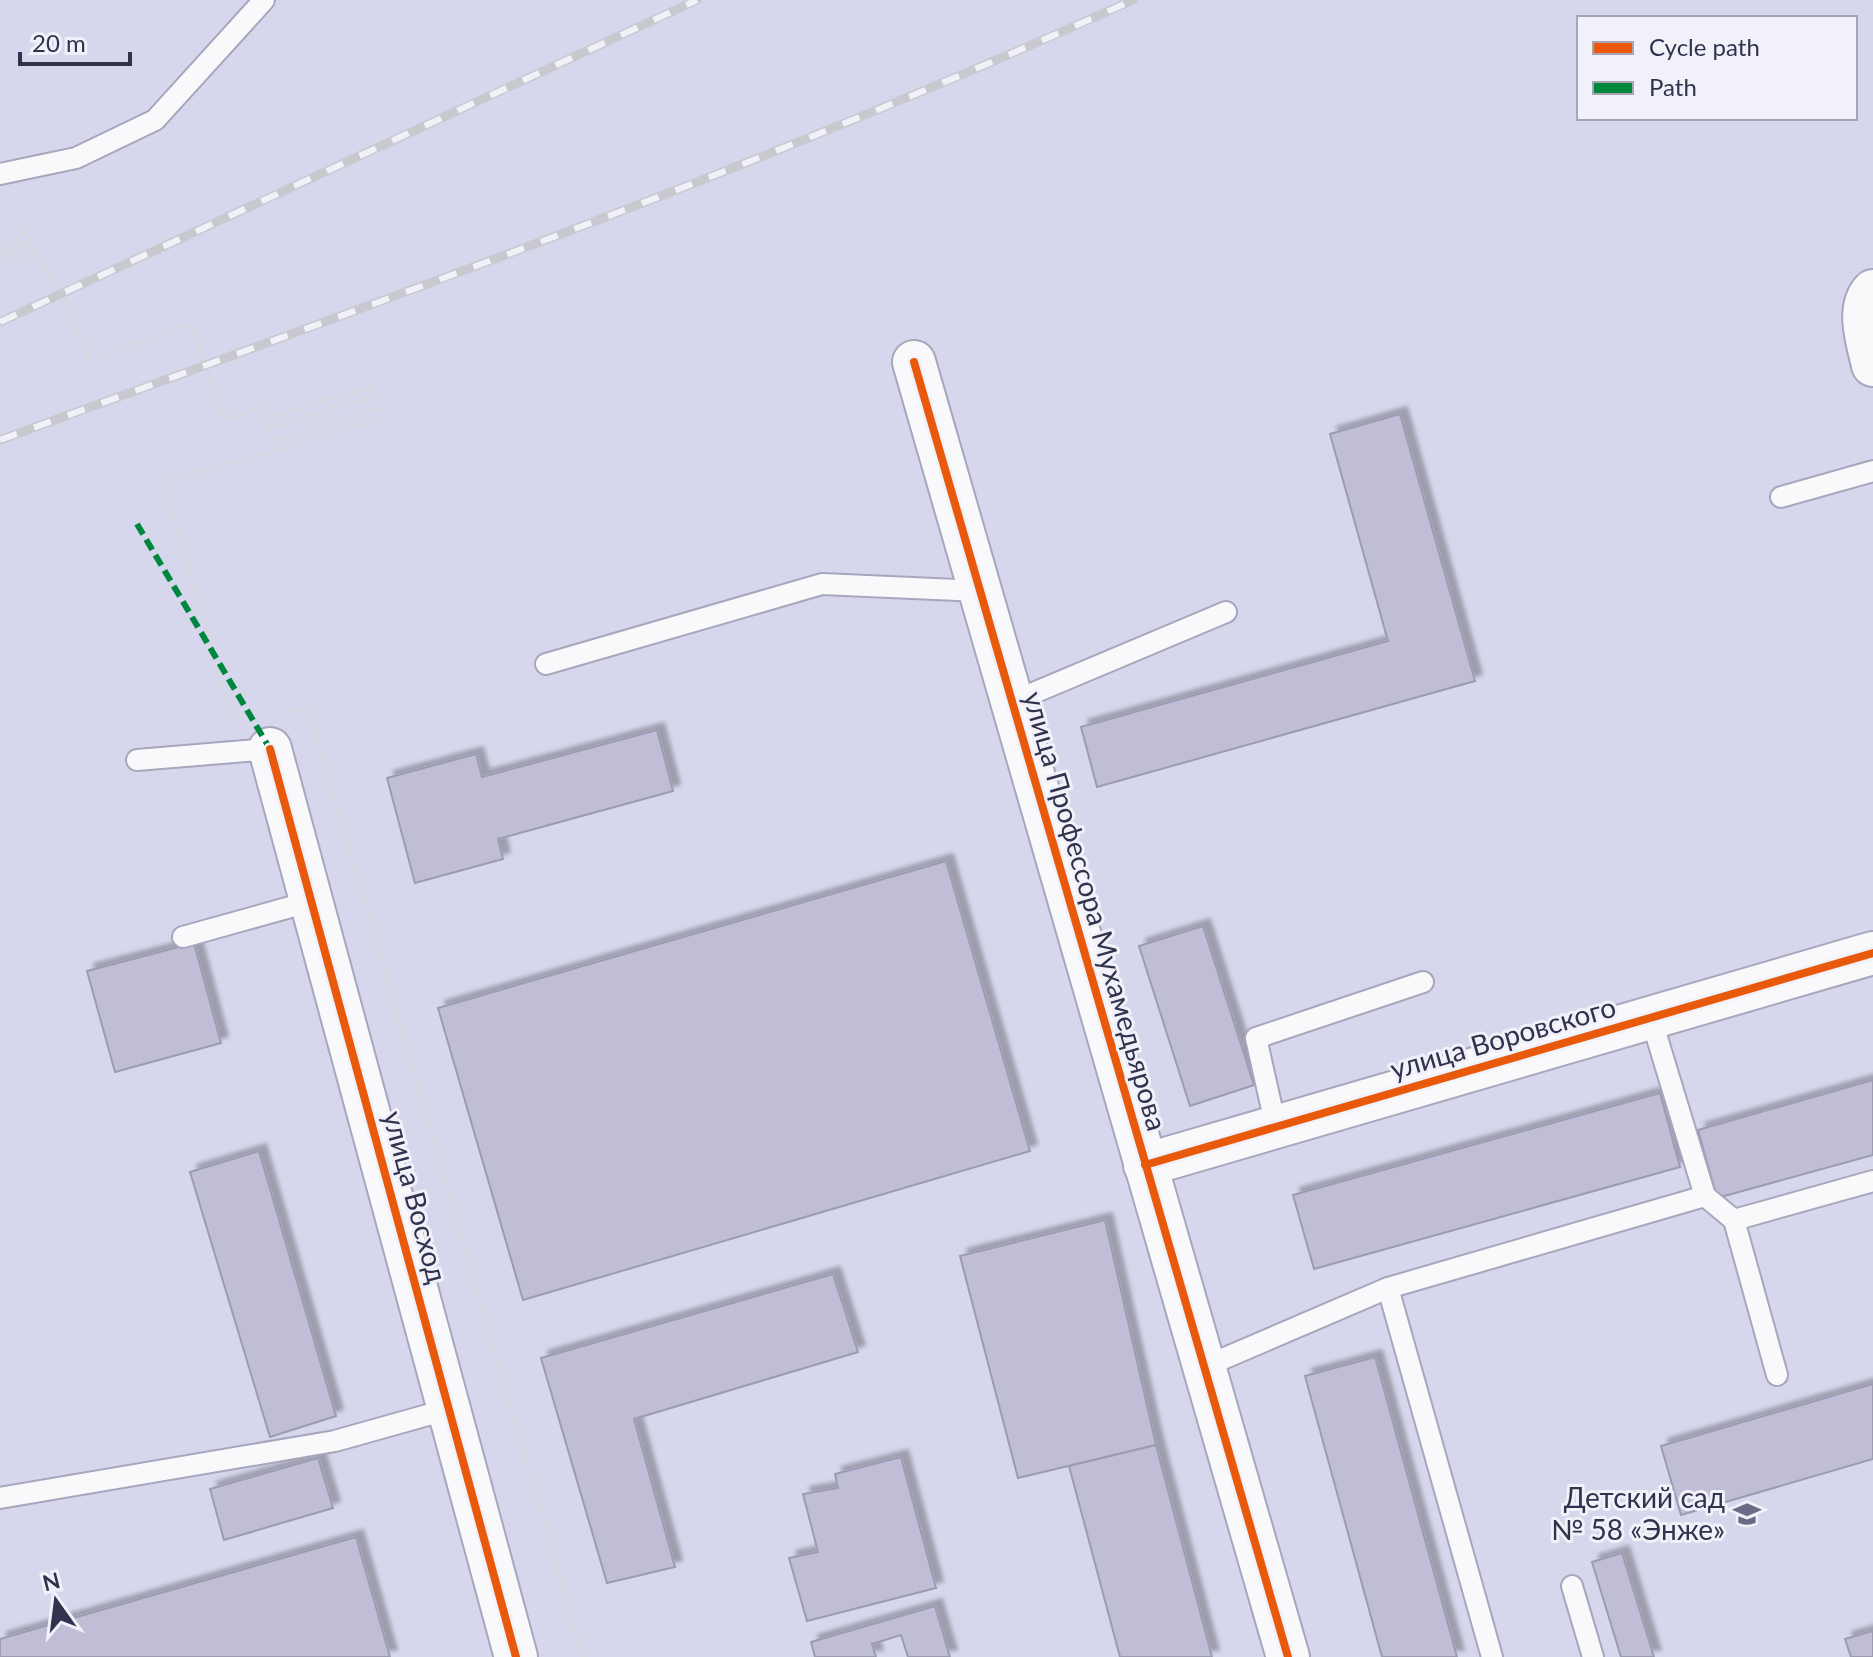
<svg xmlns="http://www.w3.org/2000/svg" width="1873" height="1657" viewBox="0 0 1873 1657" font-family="Lato,sans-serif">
<defs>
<filter id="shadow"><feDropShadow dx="7" dy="-7" stdDeviation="2" flood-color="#0004"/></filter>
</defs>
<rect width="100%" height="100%" fill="#d6d6ed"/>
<!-- building -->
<g fill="#bfbed6" stroke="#9c9bb2" stroke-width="2" filter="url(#shadow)">
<path d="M1400 414 1475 681 1097 787 1081 727 1388 641 1330 434Z"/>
<path d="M657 730 673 791 498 839 503 859 415 883 387 778 476 754 482 777Z"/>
<path d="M946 861 1030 1151 523 1300 438 1008Z"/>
<path d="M1203 926 1254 1085 1190 1106 1139 946Z"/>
<path d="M194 943 221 1043 115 1072 87 971Z"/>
<path d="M1873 1080V1155L1717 1198 1698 1130Z"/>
<path d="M1660 1093 1680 1167 1314 1269 1293 1195Z"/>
<path d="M259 1151 336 1416 270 1437 190 1172Z"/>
<path d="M1105 1220 1156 1445 1018 1478 960 1256Z"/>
<path d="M833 1274 858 1352 634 1419 675 1567 607 1583 541 1358Z"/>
<path d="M1375 1357 1383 1386 1457 1657H1382L1305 1376Z"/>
<path d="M1873 1384V1459L1681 1515 1661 1446Z"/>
<path d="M1156 1445 1212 1657H1120L1069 1466Z"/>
<path d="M901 1457 936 1588 807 1621 789 1558 818 1552 803 1494 838 1488 835 1474Z"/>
<path d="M318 1458 333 1508 224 1540 210 1489Z"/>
<path d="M356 1537 390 1657H0V1639Z"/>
<path d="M1622 1553 1654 1657H1621L1592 1562Z"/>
<path d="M935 1606 950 1657H908L901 1635 872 1644 876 1657H815L811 1642Z"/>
<path d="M1873 1631V1657H1851L1845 1639Z"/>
</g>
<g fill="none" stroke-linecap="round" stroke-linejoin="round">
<!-- service casing -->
<g stroke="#a7a6bd" stroke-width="24">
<g id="service">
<path d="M0 174 76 158 155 120 264 0"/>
<path d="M1781 497 1873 471"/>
<path d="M546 664 822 584 980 591"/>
<path d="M1012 702 1226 612"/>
<path d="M137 760 270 749"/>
<path d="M183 937 312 901"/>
<path d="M1651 1018 1705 1196"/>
<path d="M1276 1127 1256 1038 1423 982"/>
<path d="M1734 1220 1777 1375"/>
<path d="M1388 1288 1492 1657"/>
<path d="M1204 1367 1388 1288 1705 1196 1734 1220 1873 1181"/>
<path d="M0 1498 335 1441 449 1409"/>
<path d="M1572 1586 1593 1657"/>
</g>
</g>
<!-- minor casing -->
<g stroke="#a7a6bd" stroke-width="46">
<g id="minor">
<path d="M1873 291C1856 309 1868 343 1873 365"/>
<path d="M914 362 1288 1657"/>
<path d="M270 749 516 1657"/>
<path d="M1145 1165 1873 953"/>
</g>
</g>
<!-- path -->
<g stroke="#d7d7de" stroke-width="5" stroke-dasharray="4 4" stroke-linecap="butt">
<path d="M0 246 26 234 21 224"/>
<path d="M0 253 30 239 32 244 0 259"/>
<path d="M0 263 2 265 35 250 61 293 89 359 192 325 223 420 262 406 265 418 373 386 374 396 268 428 273 442 378 407V419L271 452 166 480 173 513 231 718 247 716"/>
<path d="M284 712 309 710 583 1657"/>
</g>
<!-- service -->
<use href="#service" stroke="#f9f9fc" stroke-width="20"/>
<!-- minor -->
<use href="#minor" stroke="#f9f9fc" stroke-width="42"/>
<!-- rail casing -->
<g stroke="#c8c8cf" stroke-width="9">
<g id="rail">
<path d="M0 322 697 0"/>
<path d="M0 440C381 301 763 167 1133 0"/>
</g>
</g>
<!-- rail -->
<use href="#rail" stroke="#f1f1f9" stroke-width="6" stroke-dasharray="18" stroke-linecap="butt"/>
<!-- quiet -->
<path stroke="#00873e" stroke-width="6" stroke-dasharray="12 6" stroke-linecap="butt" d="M137 524 270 749"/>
<!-- cycleway casing -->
<g stroke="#f1f1f9" stroke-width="13">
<g id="cycleway">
<path d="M914 362 1288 1657"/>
<path d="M270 749 516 1657"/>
<path d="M1145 1165 1873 953"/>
</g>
</g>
<!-- cycleway -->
<use href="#cycleway" stroke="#e8590c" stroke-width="8"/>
</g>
<!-- icons -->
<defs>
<g id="school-bare" transform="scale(2.16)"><path d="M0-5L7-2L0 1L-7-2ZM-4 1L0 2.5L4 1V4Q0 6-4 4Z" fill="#6c6b86" stroke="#f1f1f9" stroke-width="2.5" paint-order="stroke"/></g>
</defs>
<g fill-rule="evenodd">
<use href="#school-bare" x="1747" y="1514"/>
</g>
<g text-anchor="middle" stroke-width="6" stroke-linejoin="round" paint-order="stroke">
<!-- street labels -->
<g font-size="28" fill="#33324e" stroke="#f1f1f9">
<text transform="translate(1095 911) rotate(74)" y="10">улица Профессора Мухамедьярова</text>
<text transform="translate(1503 1038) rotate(-16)" y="10">улица Воровского</text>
<text transform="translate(415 1197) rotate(75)" y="10">улица Восход</text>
</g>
<!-- poi labels -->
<g font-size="28" fill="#33324e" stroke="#f1f1f9" text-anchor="end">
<text x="1725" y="1508">Детский сад<tspan x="1725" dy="32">№ 58 «Энже»</tspan></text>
</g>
</g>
<!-- legend -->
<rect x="1577" y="16" width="280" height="104" fill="#f1f1f9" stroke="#a5a5b5" stroke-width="2"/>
<rect x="1593" y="42" width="40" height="12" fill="#e8590c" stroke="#a5a5b5" stroke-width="2"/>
<text x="1649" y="56" font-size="24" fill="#33324e">Cycle path</text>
<rect x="1593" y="82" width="40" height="12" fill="#00873e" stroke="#a5a5b5" stroke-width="2"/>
<text x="1649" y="96" font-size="24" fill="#33324e">Path</text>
<!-- north arrow -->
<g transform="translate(56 1601) rotate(346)" stroke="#f1f1f9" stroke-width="6" paint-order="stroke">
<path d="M0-6L14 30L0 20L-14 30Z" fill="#33324e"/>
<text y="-12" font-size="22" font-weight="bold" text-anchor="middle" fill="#33324e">N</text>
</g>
<!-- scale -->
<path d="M20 52v12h110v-12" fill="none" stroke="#33324e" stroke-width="4"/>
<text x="32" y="52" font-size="24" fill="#33324e" stroke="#f1f1f9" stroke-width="6" paint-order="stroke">20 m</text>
</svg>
